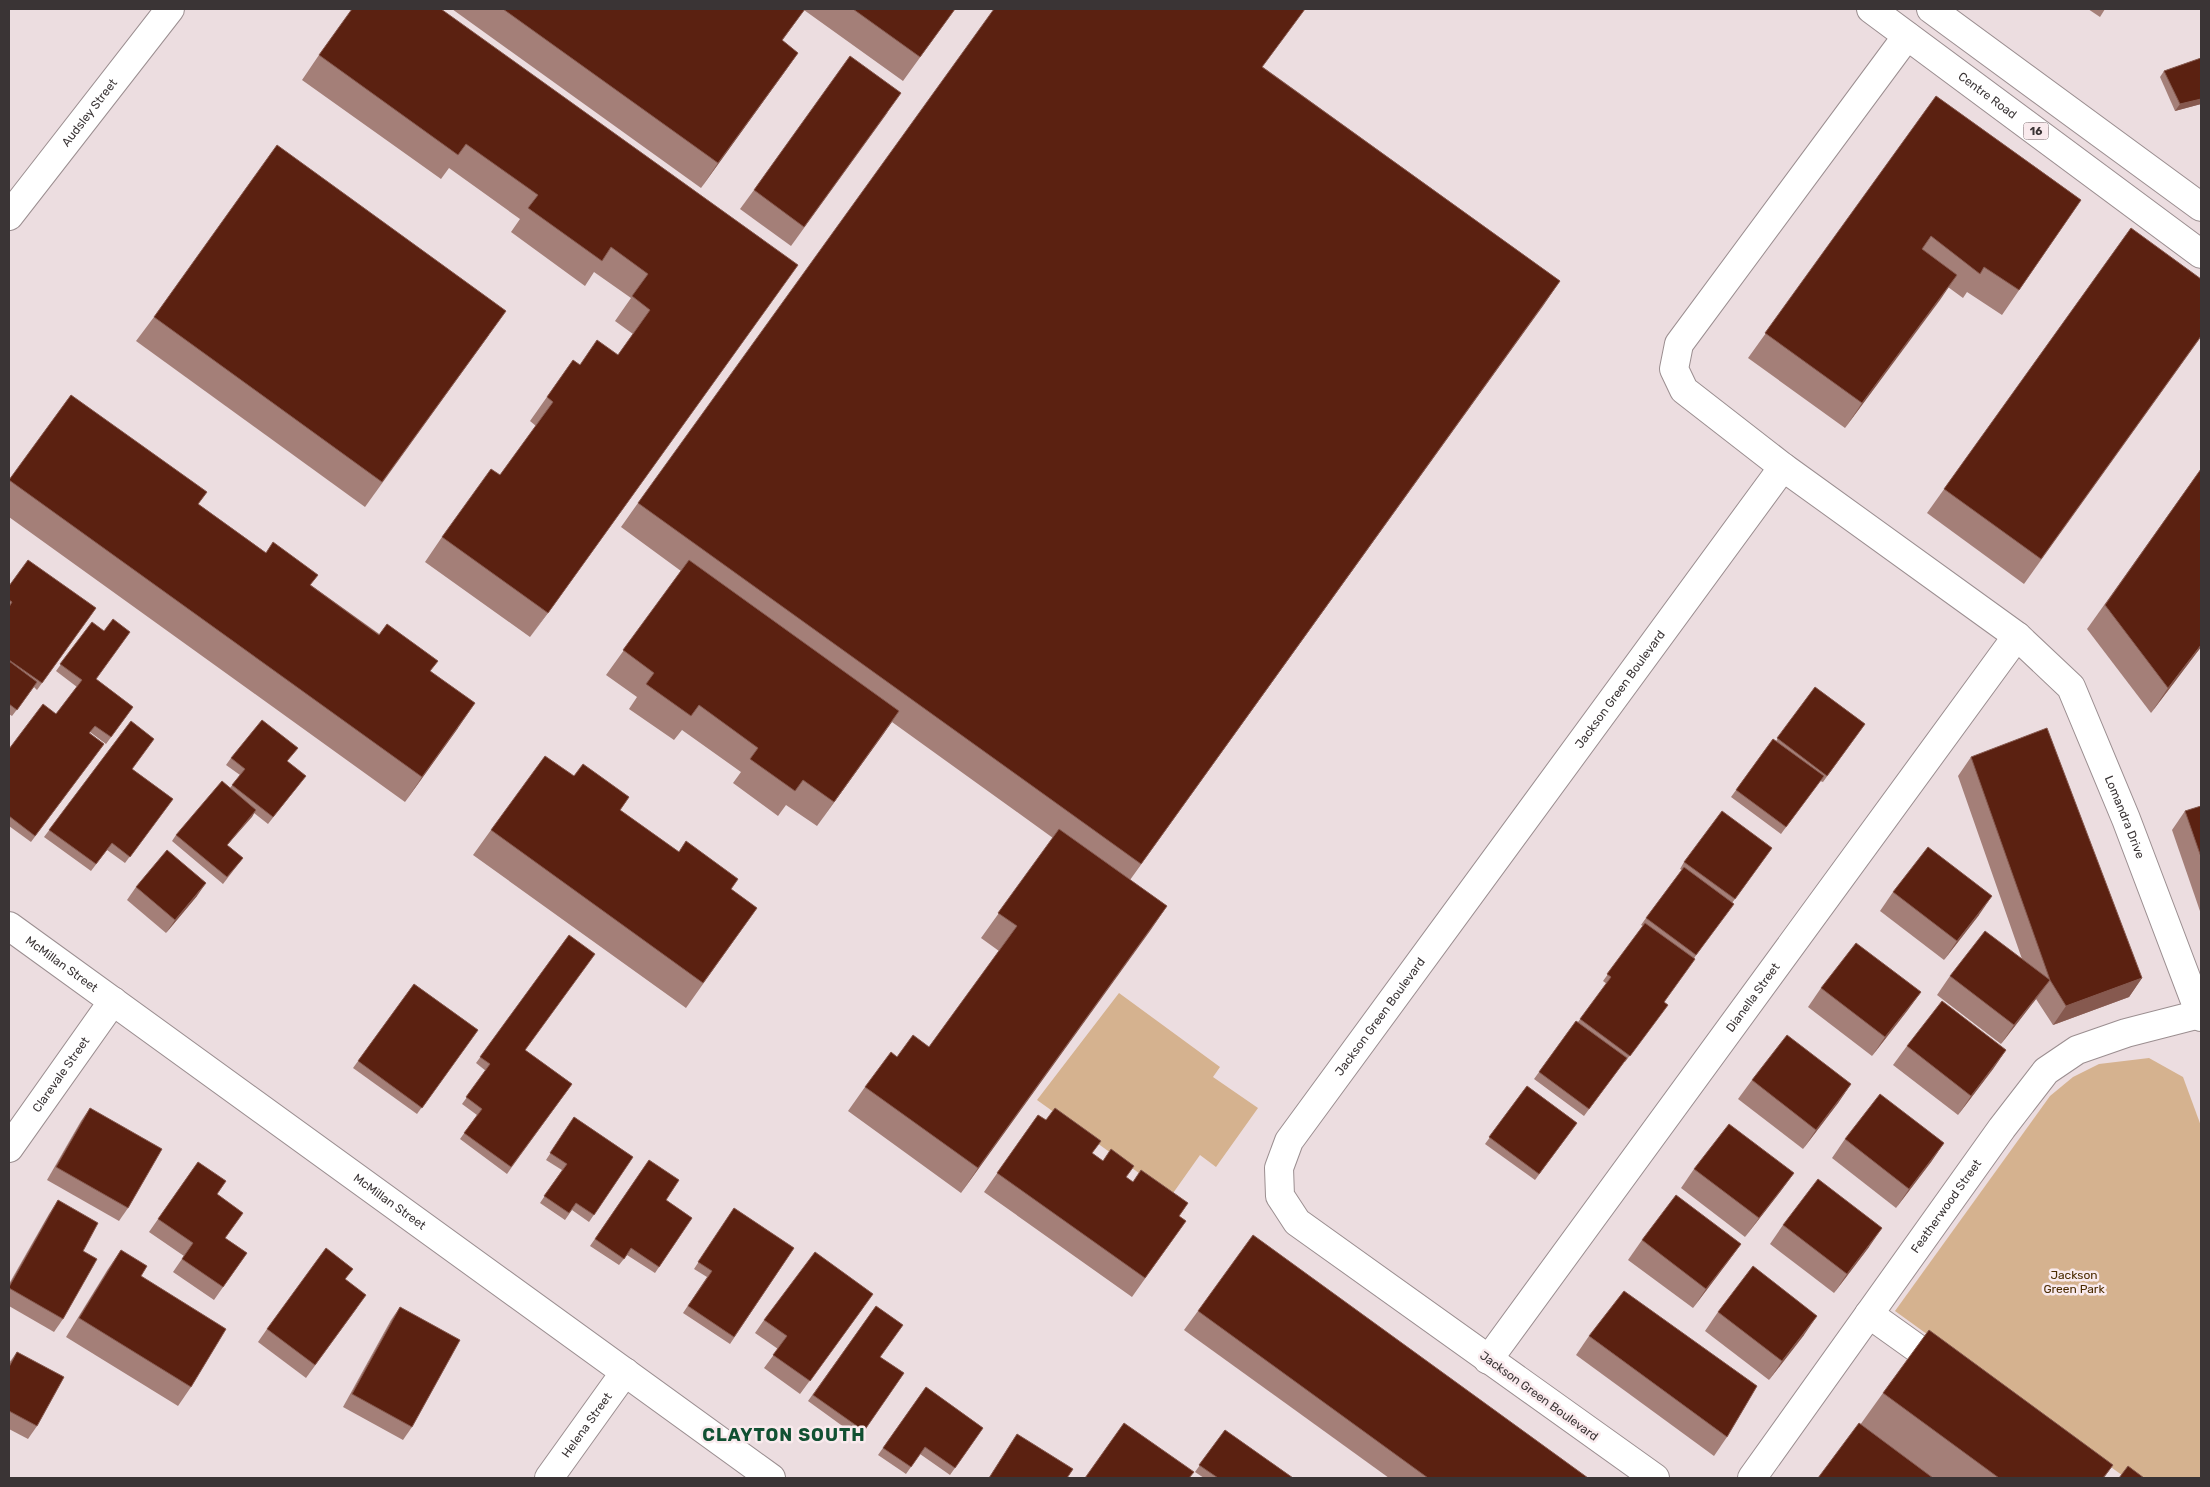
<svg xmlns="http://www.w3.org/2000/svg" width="2210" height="1487" viewBox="0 0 2210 1487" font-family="Rubik,sans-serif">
<rect width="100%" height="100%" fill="#ecdde0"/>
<!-- green -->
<g fill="#d5b28f">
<path d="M1119 993 1220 1067 1213 1077 1258 1108 1216 1167 1200 1155 1171 1196 1037 1100Z"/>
<path d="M2149 1058 2183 1077 2201 1126V1478H2126L1895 1311 2050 1096 2073 1077 2099 1064Z"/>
</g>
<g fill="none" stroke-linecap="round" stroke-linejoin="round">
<!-- street casing -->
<g stroke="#9b8e90" stroke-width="30">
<g id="street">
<path id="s1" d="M1907 36 1679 344 1674 369 1684 390 1783 467 2017 636 2071 687 2126 819 2201 1017"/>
<path id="s2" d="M9 216 170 9"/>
<path id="s3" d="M9 926 771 1478"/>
<path id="s4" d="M9 1148 113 1001"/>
<path d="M1869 1314 1946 1369"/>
<path id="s5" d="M1488 1360 2017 636"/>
<path id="s6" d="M549 1478 625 1372"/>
<path id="s7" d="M1655 1478 1297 1222 1280 1196 1279 1168 1289 1141 1783 467"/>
<path id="s8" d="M1752 1478 2002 1128 2046 1071 2077 1050 2126 1033 2200 1014"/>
</g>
</g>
<!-- primary casing -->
<g stroke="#9b8e90" stroke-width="30">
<g id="primary">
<path id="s9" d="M1871 9 2201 254"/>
<path d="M1931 9 2201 207"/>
</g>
</g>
<!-- street -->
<use href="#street" stroke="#fff" stroke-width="28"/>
<!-- primary -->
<use href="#primary" stroke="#fff" stroke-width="28"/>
</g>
<!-- wall -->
<g fill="#a47f78">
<path d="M452 9H955L903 81 804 10 782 41 798 53 701 188Z"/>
<path d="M2088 9H2105L2100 17Z"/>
<path d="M319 55 780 290 530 637 425 562 442 537 500 475 536 426 530 421 573 360 580 365 618 355 633 334 615 321 631 298 594 272 585 286 511 232 520 219 449 168 441 179 302 80Z"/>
<path d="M2201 58V104L2175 111 2160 77 2164 71Z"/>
<path d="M1263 67 1560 281 1130 880 1167 906 961 1193 848 1111 865 1087 897 1057 929 1047 999 951 981 938 1053 838 892 722 817 826 786 805 778 816 733 783 741 772 682 730 674 740 629 709 637 697 606 675 681 571 621 527 638 503Z"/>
<path d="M1936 96 2081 200 2002 315 1967 292 1963 298 1948 287 1845 428 1748 358Z"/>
<path d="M888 112 791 246 740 209 754 190Z"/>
<path d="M2131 228 2201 337 2024 584 1927 513Z"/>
<path d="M154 317 489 335 365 507 136 341Z"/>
<path d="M71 395 198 504 431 671 458 728 405 802 9 517V481Z"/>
<path d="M2201 469V647L2151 713 2087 629Z"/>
<path d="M9 586 96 608 37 690 34 687 12 716 9 714Z"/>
<path d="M92 622 96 679 133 707 106 744 90 732V733L104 744 31 842 9 826V749L56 714 77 687 56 671Z"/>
<path d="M1815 687 1865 724 1823 782 1820 781 1781 834 1731 797 1773 739 1776 741Z"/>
<path d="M131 721 132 769 173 799 125 863 107 850 91 871 44 837Z"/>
<path d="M1971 757 2142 978 2129 997 2053 1025 2036 999 2001 1044 1937 995 1950 976 2022 959 1958 776Z"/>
<path d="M231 758 288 762 301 782 268 824 254 813 227 845 243 858 223 884 172 841 176 835 230 788 240 775 226 765Z"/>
<path d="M574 776 629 797 620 810 757 908 686 1008 473 855 491 830Z"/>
<path d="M2201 806V914L2172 830 2185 811Z"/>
<path d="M1772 848 1732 903 1664 1002 1663 1011 1625 1062H1624L1584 1116 1534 1079 1576 1021 1578 1022 1607 984 1603 981 1643 926 1641 925 1646 918 1682 870 1680 869 1684 862Z"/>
<path d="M136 887 197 896 166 933 127 900Z"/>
<path d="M1893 892 1979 915 1944 960 1880 911Z"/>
<path d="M569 935 525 1050 572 1084 507 1174 460 1139 477 1115 462 1104 486 1071 476 1063Z"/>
<path d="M414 984 478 1030 417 1114 353 1068Z"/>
<path d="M1821 988 1921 992 1907 1011 1872 1056 1808 1007Z"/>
<path d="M1907 1046 2006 1050 1993 1069 1958 1115 1893 1065Z"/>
<path d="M1752 1080 1851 1084 1838 1103 1803 1149 1738 1099Z"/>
<path d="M1527 1086 1577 1123 1535 1180 1485 1144Z"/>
<path d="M90 1108 128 1208 119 1221 47 1180 81 1121Z"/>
<path d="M1038 1115 1133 1182 1188 1203 1179 1216 1186 1221 1132 1297 984 1192Z"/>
<path d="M574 1117 633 1157 589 1222 572 1210 565 1220 540 1203 562 1170 546 1160Z"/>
<path d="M1845 1139 1944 1143 1931 1162 1896 1208 1832 1158Z"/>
<path d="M649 1160 666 1200 692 1218 655 1273 627 1255 619 1265 590 1246Z"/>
<path d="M198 1162 217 1194 225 1238 247 1253 214 1300 173 1272 184 1256 149 1232Z"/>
<path d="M1694 1169 1794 1173 1780 1192 1745 1237 1681 1188Z"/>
<path d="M58 1200 83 1251 63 1319 54 1332 9 1306V1284L49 1214Z"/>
<path d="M734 1208 794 1248 730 1344 683 1313 707 1277 694 1269Z"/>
<path d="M1783 1225 1869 1247 1834 1293 1770 1244Z"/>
<path d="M1642 1240 1741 1244 1727 1263 1693 1308 1628 1260Z"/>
<path d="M121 1250 141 1276 191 1387 178 1406 66 1337 108 1269Z"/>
<path d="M345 1280 357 1308 306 1378 258 1342 267 1329Z"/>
<path d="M876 1306 880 1357 904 1373 859 1438 808 1401Z"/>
<path d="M400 1307 412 1427 403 1440 343 1407 391 1320Z"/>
<path d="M864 1307 800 1394 764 1368 778 1349 755 1333 764 1320Z"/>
<path d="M1198 1311 1588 1478H1389L1184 1330Z"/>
<path d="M1718 1312 1804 1335 1769 1380 1705 1331Z"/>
<path d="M1589 1336 1727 1437 1714 1456 1576 1355Z"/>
<path d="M17 1352 37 1426 28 1439 9 1429V1363Z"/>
<path d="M926 1387 983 1428 950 1475 920 1454 906 1474 878 1455Z"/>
<path d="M1883 1393 2113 1465 2104 1478H1818L1860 1425Z"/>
<path d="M1225 1430 1293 1478H1204L1195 1472Z"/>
</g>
<!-- shaded-wall -->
<g fill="#86594f">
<path d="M798 53 781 77 701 188 718 163Z"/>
<path d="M2201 99V104L2175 111 2180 104Z"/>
<path d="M798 265 780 290 530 637 548 613Z"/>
<path d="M1957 275 1940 300 1845 428 1862 403Z"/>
<path d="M1560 281 1543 306 1123 889 1141 864Z"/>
<path d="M2201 645V647L2151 713 2168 688Z"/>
<path d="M475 703 458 728 405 802 422 777Z"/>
<path d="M899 711 882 736 817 826 834 802Z"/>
<path d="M256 810 252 817 222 851 227 845Z"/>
<path d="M206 883 197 896 166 933 175 920Z"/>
<path d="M1992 896 1979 915 1944 960 1957 941Z"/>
<path d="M1167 906 1150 931 961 1193 978 1168Z"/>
<path d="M2142 978 2129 997 2053 1025 2066 1006Z"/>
<path d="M2050 980 2036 999 2001 1044 2014 1025Z"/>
<path d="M1921 992 1907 1011 1872 1056 1885 1037Z"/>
<path d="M2006 1050 1993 1069 1958 1115 1971 1096Z"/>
<path d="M1851 1084 1838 1103 1803 1149 1816 1130Z"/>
<path d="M1944 1143 1931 1162 1896 1208 1909 1189Z"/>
<path d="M1794 1173 1780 1192 1745 1237 1759 1218Z"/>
<path d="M1882 1228 1869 1247 1834 1293 1847 1274Z"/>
<path d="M1741 1244 1727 1263 1693 1308 1706 1289Z"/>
<path d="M1817 1316 1804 1335 1769 1380 1782 1361Z"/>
</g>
<!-- building -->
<g fill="#5b2111" stroke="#86594f">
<path d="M352 9H441L798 265 548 613 442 537 491 469 500 475 553 402 547 397 573 360 580 365 597 340 618 355 650 310 632 296 648 274 611 247 602 261 528 208 538 195 466 144 458 155 319 55Z"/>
<path d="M503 9H805L782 40 798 53 718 163Z"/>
<path d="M853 9H955L920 57Z"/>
<path d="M994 9H1305L1262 67 1560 281 1141 864 638 503Z"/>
<path d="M850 56 901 93 804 227 754 190Z"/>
<path d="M2201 58V99L2180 104 2164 71Z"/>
<path d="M1936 96 2081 200 2019 290 1984 267 1980 274 1931 236 1922 249 1957 275 1862 403 1765 333Z"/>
<path d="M277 145 506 311 382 482 154 317Z"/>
<path d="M2131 228 2201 279V336L2041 559 1944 489Z"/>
<path d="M71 395 207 492 198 504 266 553 273 542 318 575 310 585 379 635 387 624 438 661 430 671 475 703 422 777 9 480Z"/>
<path d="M2201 469V645L2168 688 2105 605Z"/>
<path d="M28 560 96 608 42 683 9 660V607L12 602 9 600V586Z"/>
<path d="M689 560 899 711 834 802 803 780 795 791 750 759 758 748 699 705 691 716 646 684 654 673 623 650Z"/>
<path d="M113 619 130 632 96 679 133 707 111 737 95 726 89 733 104 744 35 836 9 816V749L43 704 56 714 82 680 60 664 92 622 104 631Z"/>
<path d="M9 661 37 682 17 710 9 704Z"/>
<path d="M1815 687 1865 724 1827 776 1777 738Z"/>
<path d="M262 720 298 748 287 761 306 776 273 817 232 785 245 769 231 758Z"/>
<path d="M131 721 154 739 132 769 173 799 130 857 112 843 96 864 49 830Z"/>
<path d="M2047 728 2142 978 2066 1006 2050 980 2014 1025 1950 976 1985 931 2050 980 1971 757Z"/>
<path d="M1773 739 1824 776 1786 827 1736 790Z"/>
<path d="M545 756 574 776 583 764 629 797 620 810 679 852 686 841 738 879 731 889 757 908 703 983 491 830Z"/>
<path d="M222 781 256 810 227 845 243 858 227 877 176 835Z"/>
<path d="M2201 806V857L2185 811Z"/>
<path d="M1722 811 1772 848 1735 899 1684 862Z"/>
<path d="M1059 829 1167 906 978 1168 865 1087 891 1052 897 1057 913 1035 929 1047 1017 926 998 913Z"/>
<path d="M1928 847 1992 896 1957 941 1893 892Z"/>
<path d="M167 850 206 883 175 920 136 887Z"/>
<path d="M1684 867 1734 904 1696 955 1646 918Z"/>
<path d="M1645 923 1695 959 1664 1002 1668 1005 1630 1056 1580 1019 1611 977 1607 974Z"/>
<path d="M569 935 595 954 525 1050 572 1084 511 1167 464 1133 482 1109 466 1097 490 1064 480 1057Z"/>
<path d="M1856 943 1921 992 1885 1037 1821 988Z"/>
<path d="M414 984 478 1030 422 1108 358 1061Z"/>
<path d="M1942 1001 2006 1050 1971 1096 1907 1046Z"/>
<path d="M1576 1021 1627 1058 1589 1109 1539 1072Z"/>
<path d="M1787 1035 1851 1084 1816 1130 1752 1080Z"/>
<path d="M1527 1086 1577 1123 1539 1174 1489 1137Z"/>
<path d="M1880 1094 1944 1143 1909 1189 1845 1139Z"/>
<path d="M90 1108 162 1149 128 1208 56 1167Z"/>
<path d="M1055 1108 1101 1141 1092 1153 1103 1161 1111 1149 1134 1166 1126 1177 1133 1182 1141 1170 1188 1203 1179 1216 1186 1221 1145 1278 997 1173 1038 1115 1046 1120Z"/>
<path d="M574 1117 633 1157 594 1215 576 1203 569 1213 544 1196 567 1164 550 1153Z"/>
<path d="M1729 1124 1794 1173 1759 1218 1694 1169Z"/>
<path d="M649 1160 679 1180 666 1200 692 1218 659 1267 631 1248 624 1259 595 1239Z"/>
<path d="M198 1162 226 1181 217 1194 243 1213 225 1238 247 1253 223 1287 182 1259 193 1243 158 1219Z"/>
<path d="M1818 1179 1882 1228 1847 1274 1783 1225Z"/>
<path d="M1676 1195 1741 1244 1706 1289 1642 1240Z"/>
<path d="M58 1200 98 1223 83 1251 97 1259 63 1319 9 1288V1287Z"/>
<path d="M734 1208 794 1248 734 1337 688 1306 712 1271 698 1262Z"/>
<path d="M1253 1235 1588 1478H1428L1198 1311Z"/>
<path d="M326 1248 353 1269 345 1279 366 1295 315 1365 267 1329Z"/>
<path d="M121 1250 147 1266 141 1276 226 1329 191 1387 79 1318Z"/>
<path d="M815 1252 873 1294 810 1381 773 1355 787 1336 764 1320Z"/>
<path d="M1753 1266 1817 1316 1782 1361 1718 1312Z"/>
<path d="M1624 1291 1757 1386 1727 1437 1589 1336Z"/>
<path d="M876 1306 903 1325 880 1357 904 1373 864 1431 813 1395Z"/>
<path d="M400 1307 460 1340 412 1427 352 1394Z"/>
<path d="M1929 1330 2113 1465 2103 1478H1999L1883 1393Z"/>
<path d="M17 1352 64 1377 37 1426 9 1411V1367Z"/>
<path d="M926 1387 983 1428 955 1468 925 1447 911 1467 883 1448Z"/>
<path d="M1124 1423 1194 1472 1189 1478H1085Z"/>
<path d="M1859 1423 1933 1478H1818Z"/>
<path d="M1225 1430 1293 1478H1218L1199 1465Z"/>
<path d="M1017 1434 1073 1469 1067 1478H989Z"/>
<path d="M2128 1466 2144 1478H2119Z"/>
</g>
<g text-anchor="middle" stroke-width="5" stroke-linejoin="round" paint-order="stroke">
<!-- shield labels -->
<rect fill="#f9eaed" stroke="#736b6c" stroke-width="1" x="2023.5" y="122.5" width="25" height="17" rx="4"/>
<g font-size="11" font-weight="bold" fill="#3a3435">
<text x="2036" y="135">16</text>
</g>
<!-- street labels -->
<g font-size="12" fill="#3a3435" stroke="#f9eaed">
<text dy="4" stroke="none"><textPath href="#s9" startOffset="145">Centre Road</textPath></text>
<text dy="4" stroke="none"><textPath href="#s2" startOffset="131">Audsley Street</textPath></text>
<text dy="4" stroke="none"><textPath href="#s7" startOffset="1088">Jackson Green Boulevard</textPath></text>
<text dy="4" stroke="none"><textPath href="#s1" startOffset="1061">Lomandra Drive</textPath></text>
<text dy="4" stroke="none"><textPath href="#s3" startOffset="65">McMillan Street</textPath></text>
<text dy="4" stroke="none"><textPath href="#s5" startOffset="449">Dianella Street</textPath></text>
<text dy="4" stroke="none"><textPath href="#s7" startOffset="682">Jackson Green Boulevard</textPath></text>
<text dy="4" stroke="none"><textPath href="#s4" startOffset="90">Clarevale Street</textPath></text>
<text dy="4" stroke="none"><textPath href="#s3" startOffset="470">McMillan Street</textPath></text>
<text dy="4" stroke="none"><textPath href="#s8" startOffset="334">Featherwood Street</textPath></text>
<text transform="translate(1539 1396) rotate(36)" y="4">Jackson Green Boulevard</text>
<text dy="4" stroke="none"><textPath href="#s6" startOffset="65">Helena Street</textPath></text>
</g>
<!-- park labels -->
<g font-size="12" fill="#4b2b00" stroke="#f9eaed">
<text x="2074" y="1279">Jackson<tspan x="2074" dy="14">Green Park</tspan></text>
</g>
<!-- district labels -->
<g font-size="18" font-weight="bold" letter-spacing="1" fill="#115032" stroke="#f9eaed">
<text x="784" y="1441">CLAYTON SOUTH</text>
</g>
</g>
<!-- border -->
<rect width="2210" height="1487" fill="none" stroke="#3a3435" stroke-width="20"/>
</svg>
